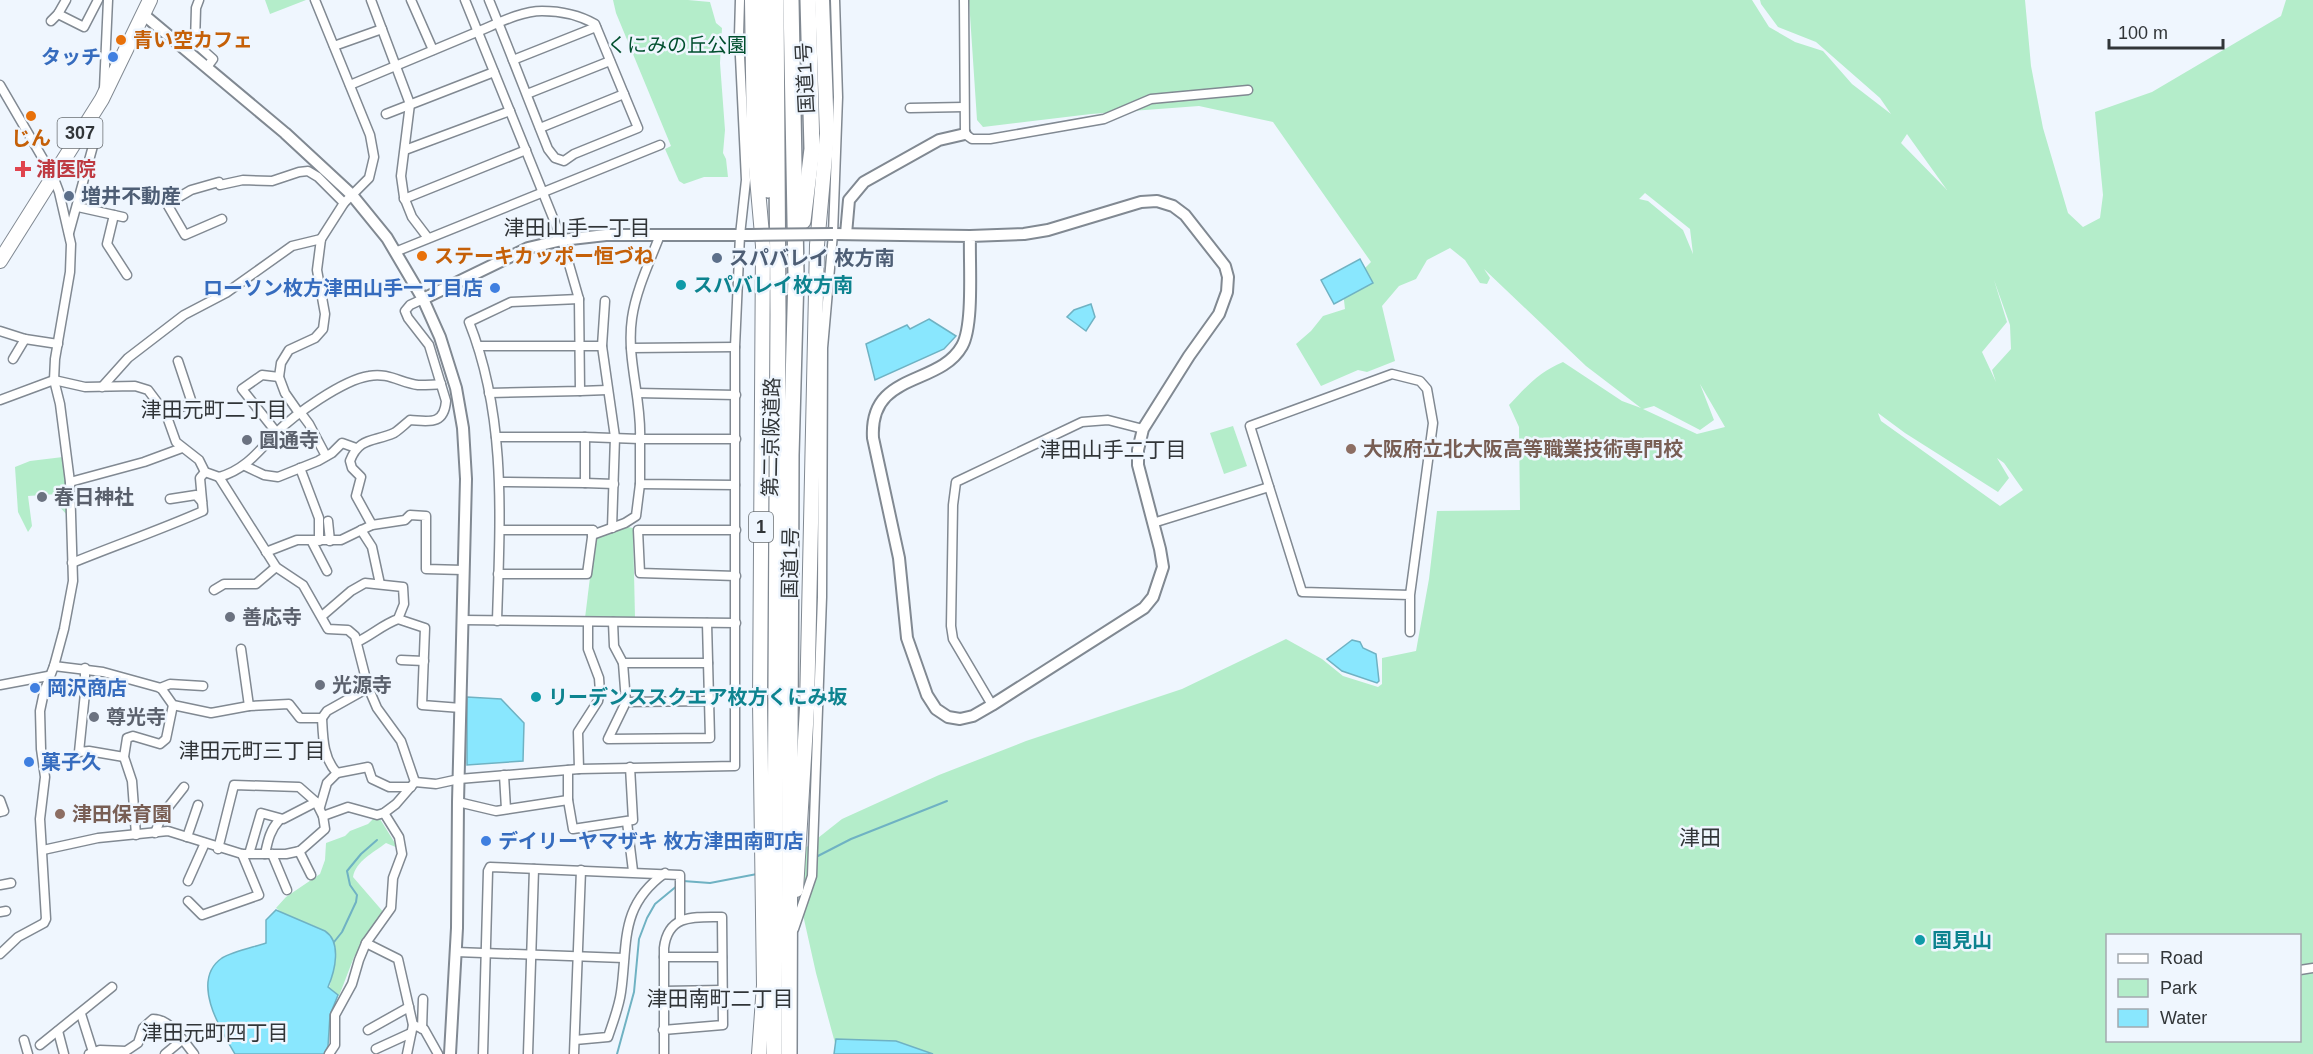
<svg xmlns="http://www.w3.org/2000/svg" width="2313" height="1054" viewBox="0 0 2313 1054" font-family="Arial,'Noto Sans JP',sans-serif">
<rect width="100%" height="100%" fill="#eff6fe"/>
<!-- green -->
<g fill="#b4edca" fill-rule="evenodd">
<path d="M265 0H306L270 14Z"/>
<path d="M613 0H688L710 2 716 23 722 28 720 63 725 130 723 153 726 159 728 177H704L684 184 679 181 665 149 671 146 616 13Z"/>
<path d="M969 0H1752L1769 27 1795 42 1823 51 1852 84 1891 114 1880 98 1816 42 1778 27 1761 4 1760 0H2025L2031 66 2043 128 2068 213 2083 227 2100 218 2103 195 2095 112 2152 92 2281 16 2286 0H2313V1054H838L816 973 795 879 804 849 842 819 939 775 1026 741 1182 689 1286 639 1322 659 1343 676 1378 687 1382 684V658L1416 651 1429 579 1437 511 1520 510 1519 427 1509 405C1527 386 1539 372 1563 362L1622 401 1641 408 1586 366 1484 269 1490 278 1487 284 1480 283 1465 260 1450 248 1427 260 1416 279 1399 286 1382 306 1395 361 1367 372 1358 370 1321 386 1296 344 1311 331 1323 316 1345 309 1342 283 1354 279 1371 262 1273 122 1199 106 1091 114 983 127 977 120ZM1907 134 1947 190 1901 143ZM1645 193 1690 229 1693 254 1683 230 1648 201 1639 199ZM1994 280 2010 325 2011 349 1992 370 1996 382 1982 352 2007 322ZM1700 384 1725 427 1697 434 1643 409 1654 406 1700 430 1714 420ZM1878 413 1905 433 1998 492 2009 478 1997 458 2004 463 2023 490 2000 506 1881 421ZM2108 936H2300V1040H2108Z"/>
<path d="M1233 426 1247 466 1224 474 1210 433Z"/>
<path d="M63 457 68 482V516L57 504V494L28 496 32 526 28 532 18 512 15 467 30 461Z"/>
<path d="M628 527 633 528 635 618H585L595 537Z"/>
<path d="M373 819H380L398 848 386 843C373 853 356 861 353 877L385 914 354 957 339 996 329 988C332 978 334 969 335 959 338 920 300 928 276 908L286 897 320 874 325 860 326 843 345 836 350 831 368 824Z"/>
</g>
<!-- water -->
<g fill="#89e7fe" stroke="#6fb2c3" stroke-width="1.5">
<path d="M1360 259 1373 283 1334 304 1321 280Z"/>
<path d="M1091 304 1095 317 1086 331 1067 317 1074 310Z"/>
<path d="M929 319 956 336 944 349 875 380 866 344 907 325 910 329Z"/>
<path d="M1352 640 1360 642 1363 648 1376 654 1379 681 1377 683 1342 671 1327 659Z"/>
<path d="M467 697 501 699 524 723 523 761 467 765Z"/>
<path d="M276 910 325 931C342 942 335 971 328 987L338 995 330 1015 328 1046 324 1054H235C220 1029 190 980 222 958 232 952 254 947 266 943V920Z"/>
<path d="M836 1039 896 1041 933 1054H834Z"/>
</g>
<g fill="none" stroke-linecap="round" stroke-linejoin="round">
<!-- stream -->
<g stroke="#6fb2c3" stroke-width="2">
<path d="M814 858 851 839 947 801"/>
<path d="M683 881 710 883 757 874"/>
<path d="M334 942 342 932 356 902 357 895 350 885 347 871 361 854 377 840"/>
<path d="M617 1054 634 992 639 939 647 918 655 904 678 885"/>
</g>
<!-- minor casing -->
<g stroke="#818992" stroke-width="11">
<g id="minor">
<path d="M199 0 196 8 195 43 213 59 207 67"/>
<path d="M371 0 410 104 401 176 404 197 412 217 428 238"/>
<path d="M411 0 433 50"/>
<path d="M465 0 562 240 579 299 580 391 489 393"/>
<path d="M964 0 965 134 972 139H990L1104 119 1151 99 1248 90"/>
<path d="M58 14 84 27 98 0"/>
<path d="M51 21 58 14 66 0"/>
<path d="M334 46 382 29"/>
<path d="M513 60 596 27"/>
<path d="M0 85 53 176 59 192 71 244 70 272 55 359 54 380 60 404 70 482 73 581 64 629 54 666 44 692 40 711 41 749 45 777 40 819 46 919 44 923 18 937 0 954"/>
<path d="M350 85C390 68 431 51 472 34 493 26 519 11 542 11 560 11 579 15 595 24L638 128 574 154 564 161 555 158 548 149C528 99 509 49 489 0"/>
<path d="M104 89 108 0"/>
<path d="M527 94 610 61"/>
<path d="M910 108 964 107"/>
<path d="M386 114 494 72"/>
<path d="M540 128 624 94"/>
<path d="M405 150 510 111"/>
<path d="M219 182 191 190 167 204 185 235 222 219"/>
<path d="M220 185 243 180 272 181 299 172 308 171 318 177 344 203"/>
<path d="M404 199 526 150"/>
<path d="M78 207 123 217"/>
<path d="M114 215 107 244 127 275"/>
<path d="M69 233 96 135 91 116"/>
<path d="M395 252 660 145"/>
<path d="M605 301 602 346 615 437 612 528"/>
<path d="M0 331 25 339 58 344"/>
<path d="M478 346H602"/>
<path d="M631 348 735 347"/>
<path d="M13 359 25 339"/>
<path d="M102 387 128 358 184 315 226 293 292 246 321 239"/>
<path d="M580 391 607 390"/>
<path d="M637 393 736 395"/>
<path d="M0 400 54 380 85 387 135 386 148 390 166 414 176 442 199 460 205 472 219 477C245 470 259 451 276 433 295 414 343 380 369 376 388 372 401 383 418 385 426 385 434 385 441 384"/>
<path d="M300 412 309 424 326 456"/>
<path d="M164 413 192 403 178 361"/>
<path d="M299 413 285 393 279 377 281 363 289 350 315 338 323 329 325 314 317 270 321 239 344 203 369 178 374 157 370 135 315 0"/>
<path d="M277 433 242 389 262 375 279 377"/>
<path d="M496 437H585V483L500 482"/>
<path d="M585 437 640 439C642 399 626 359 632 318 636 290 650 261 660 235"/>
<path d="M245 466 264 475 278 477 318 461 332 453 342 443 356 448"/>
<path d="M300 468 319 518V541"/>
<path d="M219 477 276 567 303 585 328 629 348 630 355 636 368 687 377 708 401 741 415 782"/>
<path d="M70 482 144 462 182 448"/>
<path d="M585 483 614 484"/>
<path d="M735 485 640 484V439H736"/>
<path d="M170 499 196 495 202 502"/>
<path d="M328 521 330 541"/>
<path d="M1153 523 1269 487"/>
<path d="M372 525 356 496 361 477 352 468 350 461C359 437 374 442 394 433 399 430 405 424 410 420 428 421 444 426 446 401L429 345 408 318 405 311 410 305 423 299"/>
<path d="M361 530 372 547 380 584"/>
<path d="M736 530H638L640 573 736 576"/>
<path d="M592 535 625 523 636 516 640 484"/>
<path d="M312 542 327 571"/>
<path d="M266 552 297 540H341L372 525 405 520 410 515 426 516V569L463 570"/>
<path d="M72 563C116 545 160 530 203 511L200 478 205 472"/>
<path d="M498 574H587L593 530H501"/>
<path d="M214 590 224 584H256L276 567"/>
<path d="M322 616 351 591 365 583 403 587 404 604 398 619C382 625 372 635 357 642"/>
<path d="M398 619 425 628 422 705 461 708"/>
<path d="M462 620 736 623"/>
<path d="M497 621C500 520 507 417 469 322L511 302 579 299"/>
<path d="M613 622 614 646 623 663 626 702 608 739 710 738 707 623"/>
<path d="M1410 632V595L1433 423 1427 389 1420 381 1392 374 1250 426 1302 592 1410 595"/>
<path d="M241 649 249 706"/>
<path d="M401 660 424 661"/>
<path d="M623 663H708"/>
<path d="M54 666 103 672 161 688 173 705 211 713 249 706 289 704 300 718H322L327 711 368 688"/>
<path d="M85 668V693L79 752 89 751 124 757"/>
<path d="M0 685 48 676"/>
<path d="M160 688 170 684 203 686"/>
<path d="M626 702 709 701"/>
<path d="M992 705 953 639 951 626 953 505 956 482 1082 422 1108 420 1143 429"/>
<path d="M579 769 578 732 598 701 600 692 599 678 588 649V622"/>
<path d="M568 770V800L573 829 633 820 630 767"/>
<path d="M337 773 368 767 372 779 389 787H411"/>
<path d="M504 775 506 809"/>
<path d="M415 782 436 784 459 779 579 769 735 766V347L740 235 746 180 739 36 740 0"/>
<path d="M0 800 4 811 0 812"/>
<path d="M458 802 496 811 568 800"/>
<path d="M320 807 327 783 337 773C323 758 323 738 322 718"/>
<path d="M627 822 633 871"/>
<path d="M155 833 162 815 184 787"/>
<path d="M136 835 132 781 124 757 127 738 133 736 160 744 166 739 173 705"/>
<path d="M187 837 198 805"/>
<path d="M218 849 234 785 299 787 316 802 323 816 348 807 377 815 384 813 396 804 415 782"/>
<path d="M43 850 98 838 168 831 242 854H286L300 851 325 829 323 816"/>
<path d="M299 851 311 875"/>
<path d="M249 854 261 813 283 819 316 802"/>
<path d="M265 854C268 840 270 830 280 819"/>
<path d="M272 854 287 890"/>
<path d="M188 881 205 843"/>
<path d="M0 885 11 883"/>
<path d="M188 901 202 915 259 895 242 854"/>
<path d="M0 912 6 911"/>
<path d="M794 929 812 876 822 597 823 348 833 234 838 97 835 0"/>
<path d="M366 943 398 959 413 1025 407 1054"/>
<path d="M456 952 624 958"/>
<path d="M664 957H722"/>
<path d="M2300 970 2313 968"/>
<path d="M664 991 723 990"/>
<path d="M81 1014 93 1052"/>
<path d="M413 1025 424 1029 438 1054"/>
<path d="M422 1029 423 999"/>
<path d="M368 1030 409 1007"/>
<path d="M663 1030 723 1025 722 917C694 917 668 914 664 948V1054"/>
<path d="M58 1031 64 1054"/>
<path d="M24 1040 28 1054"/>
<path d="M575 1040 608 1037C613 1022 619 1007 621 992 628 943 619 906 665 873"/>
<path d="M40 1045 112 987"/>
<path d="M376 1049 411 1033"/>
<path d="M89 1054 100 1050 126 1051 138 1043 143 1028 153 1019C171 1019 183 1041 194 1054"/>
<path d="M165 1054 182 1040"/>
<path d="M329 1054 335 1045V1015L352 984 359 960 366 943 391 908 393 878 402 854 399 837 384 813"/>
<path d="M483 1054 488 871 490 867 680 875V920"/>
<path d="M528 1054 534 869"/>
<path d="M574 1054 581 870"/>
</g>
</g>
<!-- tertiary casing -->
<g stroke="#818992" stroke-width="14">
<g id="tertiary">
<path d="M144 15 285 133 352 195 387 238 423 299 440 337 456 388 463 428 466 479 458 802 457 928 450 1054"/>
<path d="M833 234 970 236 1024 234 1048 230 1141 202 1157 201 1173 206 1185 215 1225 266 1228 277 1227 292 1219 314 1189 356 1143 429 1138 450V465L1160 549 1163 567 1153 597 1144 608 992 705 973 716 960 719 948 717 936 709 927 695 907 638 899 558 873 438C869 371 939 387 962 346 974 325 969 262 970 236"/>
<path d="M846 234 849 200 864 182 939 140 965 134"/>
<path d="M423 299 528 248 562 240 606 235H751"/>
</g>
</g>
<!-- trunk casing -->
<g stroke="#818992" stroke-width="16">
<g id="trunk">
<path d="M752 0 754 144 763 246 760 702 764 985 759 1054"/>
<path d="M0 261 102 99 150 0"/>
<path d="M796 890 807 708 817 245 827 134 822 0"/>
</g>
</g>
<!-- motorway casing -->
<g stroke="#818992" stroke-width="18">
<g id="motorway">
<path d="M764 0 765 153 768 190"/>
<path d="M803 221 812 149 808 0"/>
<path d="M774 1054 778 315 776 0"/>
<path d="M789 1054 791 455 796 275 791 0"/>
</g>
</g>
<!-- minor -->
<use href="#minor" stroke="#fff" stroke-width="8"/>
<!-- tertiary -->
<use href="#tertiary" stroke="#fff" stroke-width="10"/>
<!-- trunk -->
<use href="#trunk" stroke="#fff" stroke-width="14"/>
<!-- motorway -->
<use href="#motorway" stroke="#fff" stroke-width="15"/>
<!-- tertiary-bridge casing -->
<g stroke="#818992" stroke-width="14" stroke-linecap="butt">
<path id="tertiary-bridge" d="M751 235 833 234"/>
</g>
<!-- tertiary-bridge -->
<use href="#tertiary-bridge" stroke="#fff" stroke-width="10"/>
</g>
<!-- markers -->
<g fill="#e8710a" stroke="#eff6fe" stroke-width="2">
<circle cx="121" cy="40" r="6"/>
<circle cx="31" cy="116" r="6"/>
<circle cx="422" cy="256" r="6"/>
</g>
<g fill="#3f7fe0" stroke="#eff6fe" stroke-width="2">
<circle cx="113" cy="57" r="6"/>
<circle cx="495" cy="288" r="6"/>
<circle cx="35" cy="688" r="6"/>
<circle cx="29" cy="762" r="6"/>
<circle cx="486" cy="841" r="6"/>
</g>
<path fill="#e0444e" stroke="#eff6fe" stroke-width="2" d="M20 160h6v6h6v6h-6v6h-6v-6h-6v-6h6z"/>
<g fill="#5c6f8a" stroke="#eff6fe" stroke-width="2">
<circle cx="69" cy="196" r="6"/>
<circle cx="717" cy="258" r="6"/>
</g>
<g fill="#0f9aa8" stroke="#eff6fe" stroke-width="2">
<circle cx="681" cy="285" r="6"/>
<circle cx="536" cy="697" r="6"/>
<circle cx="1920" cy="940" r="6"/>
</g>
<g fill="#6b7280" stroke="#eff6fe" stroke-width="2">
<circle cx="247" cy="440" r="6"/>
<circle cx="42" cy="497" r="6"/>
<circle cx="230" cy="617" r="6"/>
<circle cx="320" cy="685" r="6"/>
<circle cx="94" cy="717" r="6"/>
</g>
<g fill="#8d6e63" stroke="#eff6fe" stroke-width="2">
<circle cx="1351" cy="449" r="6"/>
<circle cx="60" cy="814" r="6"/>
</g>
<g text-anchor="middle" stroke-width="5" stroke-linejoin="round" paint-order="stroke">
<!-- shield labels -->
<g fill="#eff6fe" stroke="#6a6f73" stroke-width="1.5">
<rect x="57.5" y="118" width="45" height="30" rx="4.5"/>
<rect x="749" y="512" width="24" height="30" rx="4.5"/>
</g>
<g font-size="18" font-weight="bold" fill="#313538">
<text x="80" y="139">307</text>
<text x="761" y="533">1</text>
</g>
<!-- food labels -->
<g font-size="20" font-weight="bold" fill="#c56008" stroke="#eff6fe" text-anchor="start">
<text x="133" y="47">青い空カフェ</text>
<text x="31" y="145" text-anchor="middle">じん</text>
<text x="434" y="263">ステーキカッポー恒づね</text>
</g>
<!-- park labels -->
<g font-size="20" fill="#004f2e" stroke="#eff6fe">
<text x="677" y="52">くにみの丘公園</text>
</g>
<!-- shop labels -->
<g font-size="20" font-weight="bold" fill="#366cbe" stroke="#eff6fe" text-anchor="start">
<text x="101" y="64" text-anchor="end">タッチ</text>
<text x="483" y="295" text-anchor="end">ローソン枚方津田山手一丁目店</text>
<text x="47" y="695">岡沢商店</text>
<text x="41" y="769">菓子久</text>
<text x="498" y="848">デイリーヤマザキ 枚方津田南町店</text>
</g>
<!-- street labels -->
<g font-size="20" fill="#313538" stroke="#eff6fe">
<text transform="translate(805 78) rotate(-93)" y="7">国道1号</text>
<text transform="translate(771 437) rotate(-89)" y="7">第二京阪道路</text>
<text transform="translate(790 563) rotate(-89)" y="7">国道1号</text>
</g>
<!-- health labels -->
<g font-size="20" font-weight="bold" fill="#be3a42" stroke="#eff6fe" text-anchor="start">
<text x="36" y="176">浦医院</text>
</g>
<!-- service labels -->
<g font-size="20" font-weight="bold" fill="#4e5e75" stroke="#eff6fe" text-anchor="start">
<text x="81" y="203">増井不動産</text>
<text x="729" y="265">スパバレイ 枚方南</text>
</g>
<!-- culture labels -->
<g font-size="20" font-weight="bold" fill="#0d838f" stroke="#eff6fe" text-anchor="start">
<text x="693" y="292">スパバレイ枚方南</text>
<text x="548" y="704">リーデンススクエア枚方くにみ坂</text>
<text x="1932" y="947">国見山</text>
</g>
<!-- worship labels -->
<g font-size="20" font-weight="bold" fill="#5b616d" stroke="#eff6fe" text-anchor="start">
<text x="259" y="447">圓通寺</text>
<text x="54" y="504">春日神社</text>
<text x="242" y="624">善応寺</text>
<text x="332" y="692">光源寺</text>
<text x="106" y="724">尊光寺</text>
</g>
<!-- education labels -->
<g font-size="20" font-weight="bold" fill="#785e54" stroke="#eff6fe" text-anchor="start">
<text x="1363" y="456">大阪府立北大阪高等職業技術専門校</text>
<text x="72" y="821">津田保育園</text>
</g>
<!-- neighbourhood labels -->
<g font-size="21" fill="#313538" stroke="#eff6fe">
<text x="577" y="235">津田山手一丁目</text>
<text x="214" y="417">津田元町二丁目</text>
<text x="1113" y="457">津田山手二丁目</text>
<text x="252" y="758">津田元町三丁目</text>
<text x="1700" y="845">津田</text>
<text x="720" y="1006">津田南町二丁目</text>
<text x="215" y="1040">津田元町四丁目</text>
</g>
</g>
<!-- legend -->
<rect x="2106" y="934" width="195" height="108" fill="#eff6fe" stroke="#a3a9af" stroke-width="1.5"/>
<rect x="2118" y="954" width="30" height="9" fill="#ffffff" stroke="#a3a9af" stroke-width="1.5"/>
<text x="2160" y="964" font-size="18" fill="#313538">Road</text>
<rect x="2118" y="979" width="30" height="18" fill="#b4edca" stroke="#a3a9af" stroke-width="1.5"/>
<text x="2160" y="994" font-size="18" fill="#313538">Park</text>
<rect x="2118" y="1009" width="30" height="18" fill="#89e7fe" stroke="#a3a9af" stroke-width="1.5"/>
<text x="2160" y="1024" font-size="18" fill="#313538">Water</text>
<!-- scale -->
<path d="M2109 39v9h114v-9" fill="none" stroke="#313538" stroke-width="3"/>
<text x="2118" y="39" font-size="18" fill="#313538" stroke="#eff6fe" stroke-width="4.5" paint-order="stroke">100 m</text>
</svg>
